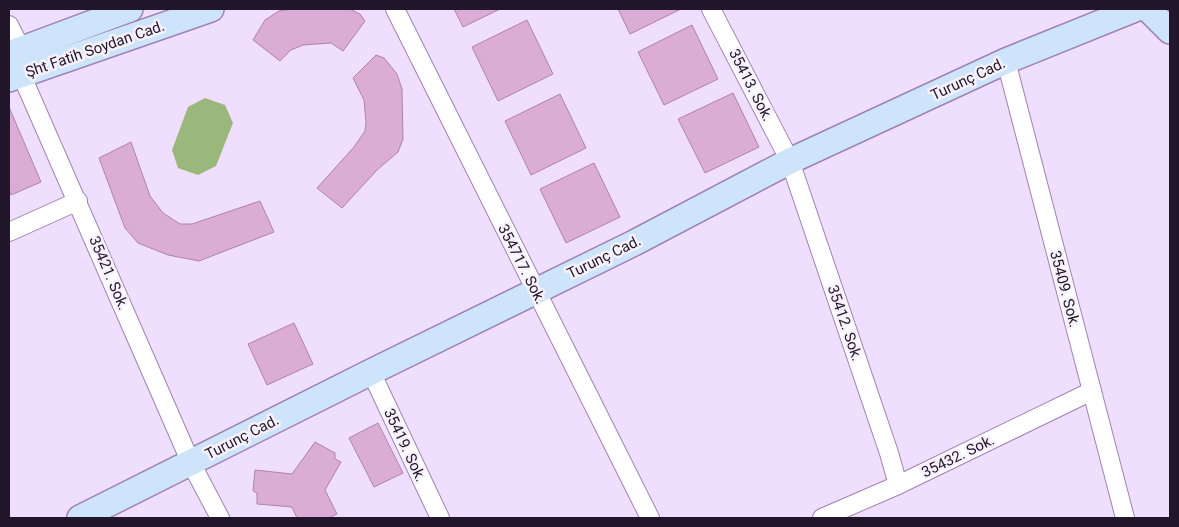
<svg xmlns="http://www.w3.org/2000/svg" width="1179" height="527" viewBox="0 0 1179 527" font-family="Roboto,sans-serif">
<rect width="100%" height="100%" fill="#efdefe"/>
<!-- water -->
<path fill="#9bb87c" d="M205 98 225 105 233 123 216 166 198 175 178 168 172 150 188 107Z"/>
<!-- building -->
<g fill="#daacd6" stroke="#af83ab">
<path d="M291 9H350L360 14 365 21 343 51 331 43 303 45 291 50 280 61 253 40 265 20 279 11Z"/>
<path d="M454 9H500L463 27Z"/>
<path d="M618 9H681L630 34Z"/>
<path d="M527 20 553 74 498 101 472 47Z"/>
<path d="M692 25 718 79 664 105 638 52Z"/>
<path d="M376 55 384 58 397 74 402 89 403 139 398 152 377 170 342 208 317 188 354 147 365 131 366 122 364 100 353 78Z"/>
<path d="M733 93 759 147 705 173 678 119Z"/>
<path d="M560 94 586 148 531 175 505 121Z"/>
<path d="M9 107 41 182 11 195 9 190Z"/>
<path d="M131 142 150 196 163 213 180 224H192L260 201 274 232 199 261 168 255 138 243 125 228 99 158Z"/>
<path d="M594 163 620 217 566 243 540 189Z"/>
<path d="M294 323 313 364 267 385 248 344Z"/>
<path d="M378 423 403 473 374 487 349 438Z"/>
<path d="M315 442 335 453V459L341 462 325 490 337 514 329 518H297L292 507 257 504V493L253 491 255 470 292 474Z"/>
</g>
<g fill="none" stroke-linecap="round" stroke-linejoin="round">
<!-- street casing -->
<g stroke="#9e83b5" stroke-width="20">
<g id="street">
<path d="M395 9 650 518"/>
<path d="M711 9 790 161 889 453 898 485"/>
<path d="M9 25 21 49V74L191 463 220 518"/>
<path d="M1006 61 1125 518"/>
<path d="M9 232 78 201"/>
<path d="M371 372 440 518"/>
<path d="M822 518 898 485 1092 391"/>
</g>
</g>
<!-- secondary casing -->
<g stroke="#9e83b5" stroke-width="28">
<g id="secondary">
<path d="M1148 9 1170 31"/>
<path d="M9 54 130 9"/>
<path d="M9 79 211 9"/>
<path d="M80 518 371 372 634 243 790 161 1006 61 1135 9"/>
</g>
</g>
<!-- street -->
<use href="#street" stroke="#fff" stroke-width="18"/>
<!-- secondary -->
<use href="#secondary" stroke="#cde4fa" stroke-width="25"/>
</g>
<g text-anchor="middle" stroke-width="5" stroke-linejoin="round" paint-order="stroke">
<!-- street labels -->
<g font-size="15" fill="#22172a" stroke="#f6f1fb">
<text transform="translate(95 49) rotate(-19)" y="5">Şht Fatih Soydan Cad.</text>
<text transform="translate(968 79) rotate(-25)" y="5">Turunç Cad.</text>
<text transform="translate(751 85) rotate(63)" y="5">35413. Sok.</text>
<text transform="translate(604 257) rotate(-26)" y="5">Turunç Cad.</text>
<text transform="translate(522 264) rotate(63)" y="5">354717. Sok.</text>
<text transform="translate(109 273) rotate(67)" y="5">35421. Sok.</text>
<text transform="translate(1065 289) rotate(75)" y="5">35409. Sok.</text>
<text transform="translate(845 323) rotate(71)" y="5">35412. Sok.</text>
<text transform="translate(242 437) rotate(-27)" y="5">Turunç Cad.</text>
<text transform="translate(405 445) rotate(65)" y="5">35419. Sok.</text>
<text transform="translate(958 456) rotate(-26)" y="5">35432. Sok.</text>
</g>
</g>
<!-- border -->
<rect width="1179" height="527" fill="none" stroke="#22172a" stroke-width="20"/>
</svg>
